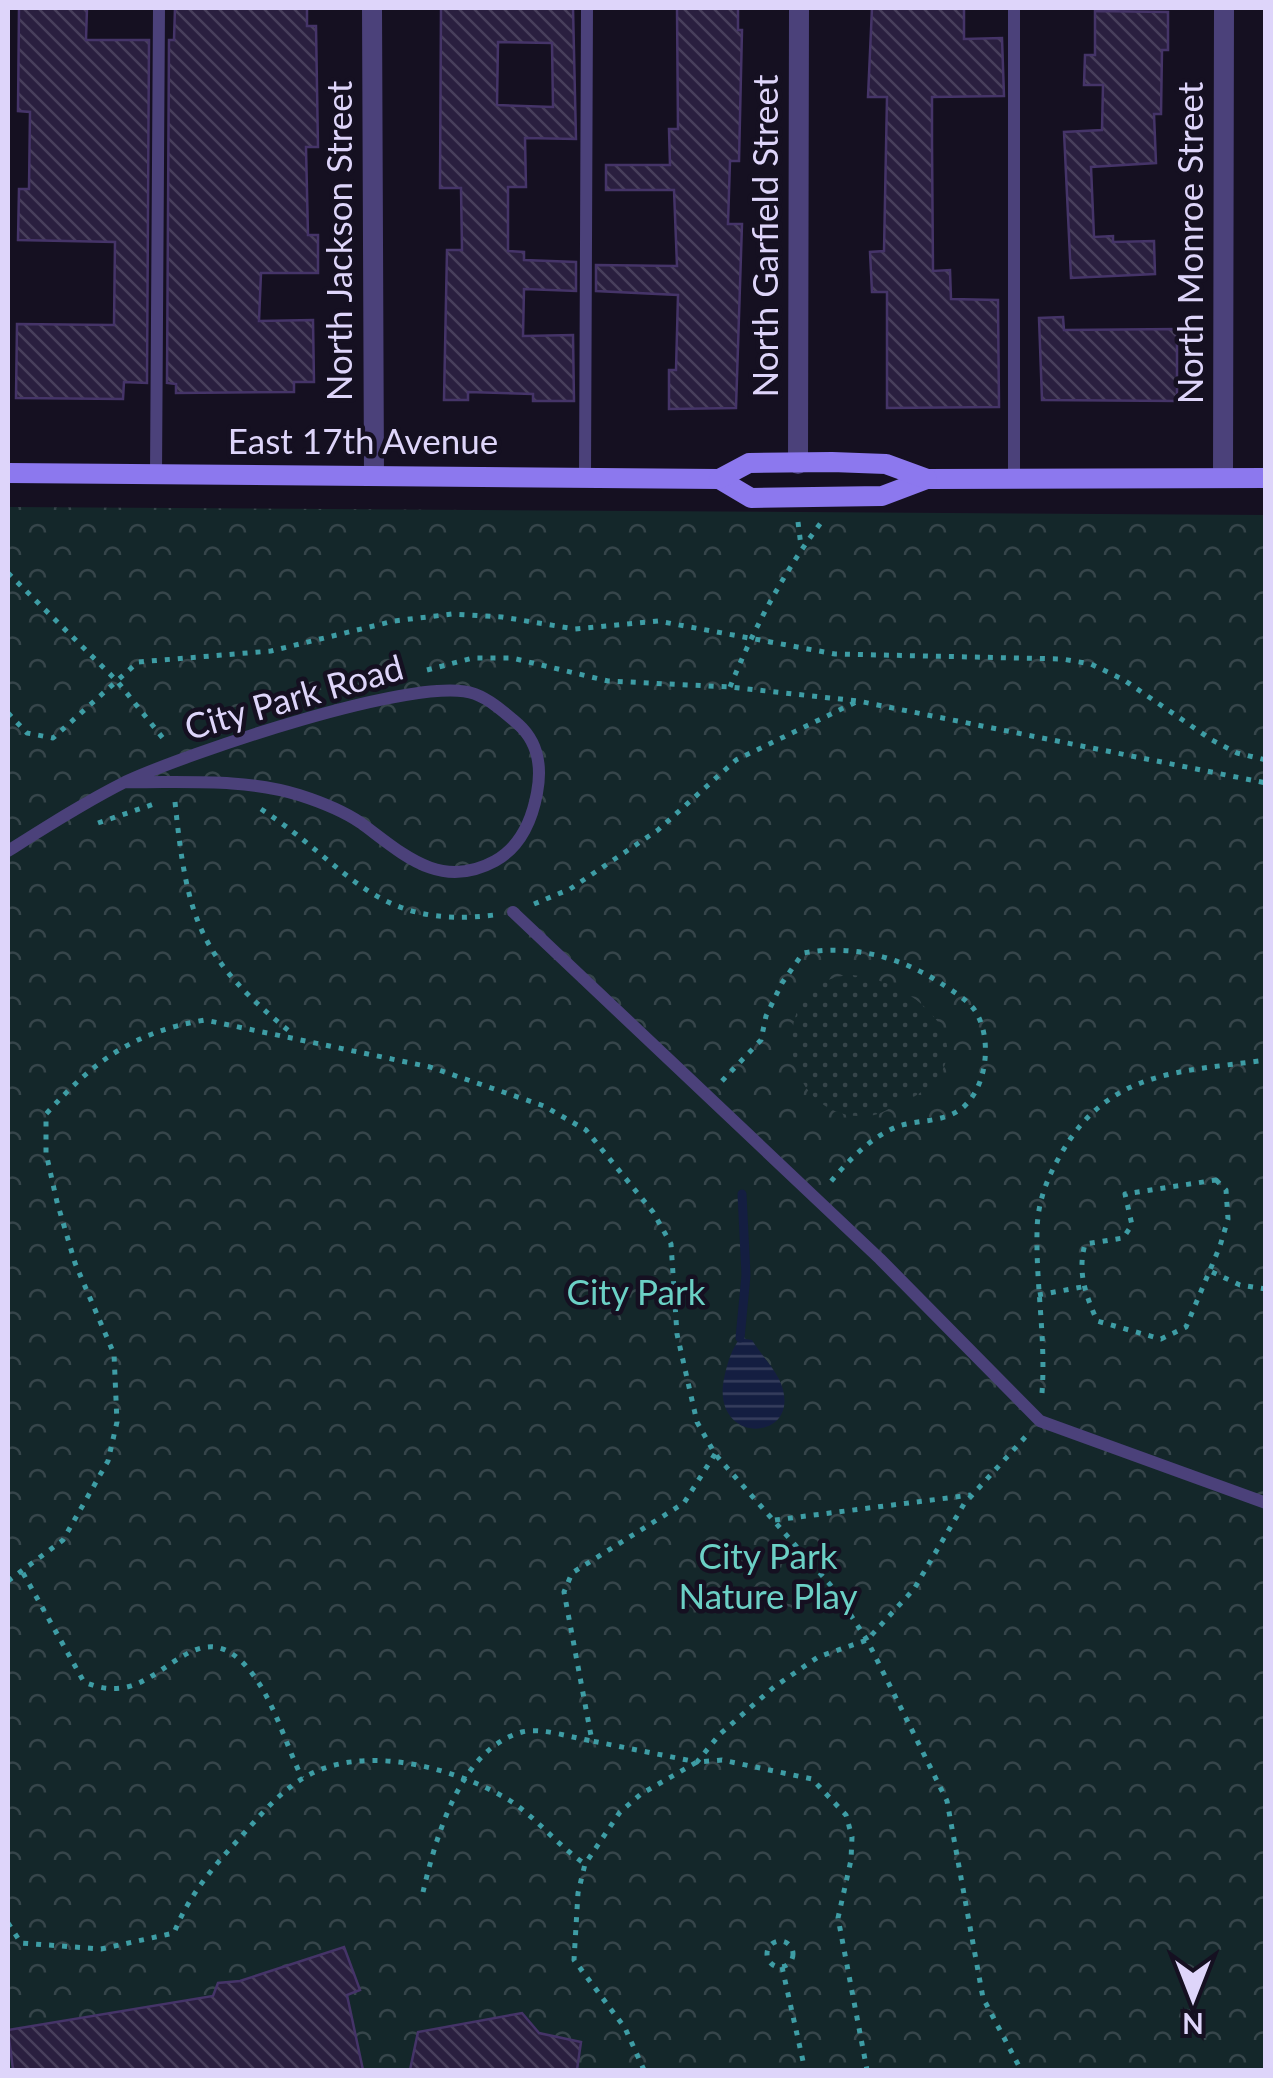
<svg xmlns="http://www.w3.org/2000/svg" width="1273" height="2078" viewBox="0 0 1273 2078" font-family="Lato,sans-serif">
<defs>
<pattern id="park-crowns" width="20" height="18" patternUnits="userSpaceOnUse" patternTransform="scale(2.5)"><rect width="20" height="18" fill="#14272a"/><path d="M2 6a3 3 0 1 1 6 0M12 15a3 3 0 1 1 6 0" fill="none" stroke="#36454a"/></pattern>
<pattern id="garden-dots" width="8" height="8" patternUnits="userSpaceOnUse" patternTransform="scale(2.5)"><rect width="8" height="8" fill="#14272a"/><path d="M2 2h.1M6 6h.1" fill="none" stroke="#36454a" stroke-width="1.8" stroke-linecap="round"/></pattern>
<pattern id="water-rules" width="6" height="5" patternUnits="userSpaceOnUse" patternTransform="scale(2.5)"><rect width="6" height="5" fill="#141e41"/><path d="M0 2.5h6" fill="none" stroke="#363e5d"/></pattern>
<pattern id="building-back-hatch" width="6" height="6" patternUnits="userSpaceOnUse" patternTransform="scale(2.5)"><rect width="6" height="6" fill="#2a1f3f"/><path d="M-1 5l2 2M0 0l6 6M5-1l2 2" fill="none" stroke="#483f5c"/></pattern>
</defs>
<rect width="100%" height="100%" fill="#151021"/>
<!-- park -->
<path fill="url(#park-crowns)" d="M8 507 1265 515V2070H8Z"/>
<!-- garden -->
<path fill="url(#garden-dots)" d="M852 975C931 983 997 1066 896 1105 886 1110 880 1115 868 1116 777 1123 762 979 852 975Z"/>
<!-- water -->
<path fill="url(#water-rules)" d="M740 1338 752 1340C760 1353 772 1366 779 1379 809 1443 706 1449 725 1374 728 1361 732 1349 740 1338Z"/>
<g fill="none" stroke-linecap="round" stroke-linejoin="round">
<!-- stream -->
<path stroke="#141e41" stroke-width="9" d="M740 1338 746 1275 742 1194"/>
</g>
<!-- building -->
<g fill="url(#building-back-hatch)" stroke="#453468" stroke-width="2.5" fill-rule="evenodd">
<path d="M19 8H87L86 40H149L147 383 124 382 123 399 16 398 17 324 114 325 115 242 18 240 19 189H29L30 112 18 111Z"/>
<path d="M175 8H307V26H316L318 147H306L308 235H318V273H261L259 321 313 320 314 382H294V392L176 393V384L167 383 169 40H174Z"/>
<path d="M441 8H573L576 139 525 138 526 187H508V251L524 252V260L576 262V291L524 289 523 336 573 335 574 401H533V394L468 392V400H444L447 250H462L461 188H440ZM498 42 552 43 553 107 497 105Z"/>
<path d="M677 8H738V30H742L739 161H730L728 224H742L736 408 669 409V370H676L678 295 596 291V265L677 266 674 190H606V165H670L669 129H678Z"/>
<path d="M872 8H964V39L1002 38 1004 96 932 97V142L933 271 950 270 951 299 998 300 999 407 887 408V292H872L870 252 884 251 887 97H868Z"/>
<path d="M1095 11 1168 12V50H1162L1161 114H1154L1156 163 1091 167 1094 237 1113 236V242L1154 241 1155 274 1071 278 1064 132 1102 130 1103 85H1084L1085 55H1095Z"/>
<path d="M1063 317 1064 330 1177 329V401L1042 400 1039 318Z"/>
<path d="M344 1947 360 1990 347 1995 363 2070H13L8 2030 213 1996 218 1983 240 1981Z"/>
<path d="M522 2013 539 2033 581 2042 577 2070H410L418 2032Z"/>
</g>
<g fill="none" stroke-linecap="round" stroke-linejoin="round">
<!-- path -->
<g stroke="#3e9da5" stroke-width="5" stroke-dasharray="5 8" stroke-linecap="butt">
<path d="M798 522 801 546"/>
<path d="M8 573 117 681 166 742"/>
<path d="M427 670 473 658H512L608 681 730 687 858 701 1266 783"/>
<path d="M730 687C754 628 784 571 823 520"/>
<path d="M8 713 27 733 53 738 138 662 271 651 394 621 452 614 502 617 575 629 658 621 835 654 1062 659 1091 664 1124 680 1212 740 1237 753 1266 760"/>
<path d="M175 802C187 919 199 959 294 1035"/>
<path d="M261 809C350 867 374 930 494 915"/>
<path d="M98 823 154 804"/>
<path d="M534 904 570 889 658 830 736 760 856 702"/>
<path d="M722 1081 761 1040 766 1016 782 983 803 953C852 944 901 957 942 984 953 991 971 1002 977 1014 993 1043 986 1093 958 1111 941 1122 918 1120 899 1126 871 1136 846 1163 828 1185"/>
<path d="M1216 1180 1226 1190 1228 1219 1220 1246 1186 1327 1161 1339 1097 1321C1086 1295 1077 1273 1085 1244L1123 1238 1132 1225 1125 1194Z"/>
<path d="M1212 1272 1240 1285 1266 1289"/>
<path d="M1038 1295 1082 1287"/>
<path d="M1042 1393C1046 1339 1036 1287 1037 1233 1037 1203 1047 1178 1061 1154 1108 1070 1180 1072 1266 1060"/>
<path d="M715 1454 684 1503 572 1573 564 1592 592 1741 697 1762 720 1734 774 1687 818 1657 867 1640 914 1589 964 1504 1028 1434"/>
<path d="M775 1520 971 1495"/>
<path d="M23 1573 84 1682C97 1687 108 1690 122 1688 170 1681 202 1610 251 1672 274 1701 286 1745 302 1778"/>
<path d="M8 1581 63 1540 108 1461 117 1422 114 1354 75 1263 57 1202 46 1153V1114C94 1061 133 1032 205 1020L430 1067 544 1106 586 1130 653 1212 671 1244 677 1334 697 1422 715 1454 833 1588 867 1640 901 1708 947 1801 983 1998 1021 2070"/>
<path d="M423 1892C436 1837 460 1749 522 1732 541 1727 573 1738 592 1741"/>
<path d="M8 1923 21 1943 101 1949 174 1933C188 1897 212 1868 238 1840 258 1818 279 1792 305 1777 363 1743 454 1767 509 1800 537 1818 557 1845 585 1864"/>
<circle cx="780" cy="1954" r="13"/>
<path d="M782 1967 805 2070"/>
<path d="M644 2070 625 2028 574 1960 578 1893 585 1864 620 1812 641 1794 697 1762 722 1760 812 1779 846 1815 852 1837 851 1860 838 1918 867 2070"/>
</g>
<!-- service -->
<g stroke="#4b417a" stroke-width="12">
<path d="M156 474 159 8"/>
<path d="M585 475 587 8"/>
<path d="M1014 477V8"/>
<path d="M8 851C46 827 85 802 125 782 183 755 420 673 475 694 491 700 505 713 518 724 538 742 542 767 537 793 532 820 520 847 495 861 440 891 403 854 361 823 342 810 321 802 299 795 244 778 183 783 126 782"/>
<path d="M513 912 880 1259 1040 1421 1266 1503"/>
</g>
<!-- minor -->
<g stroke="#4b417a" stroke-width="20">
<path d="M372 8 374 475"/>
<path d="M798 464 799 8"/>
<path d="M1223 478 1224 8"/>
</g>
<!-- secondary -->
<g stroke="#8c78ee" stroke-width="20">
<path d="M8 473 719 479 751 498 882 496 927 479 1266 478"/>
<path d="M719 479 749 463 832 462 886 464 927 479"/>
</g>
</g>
<g text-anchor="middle" stroke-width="9" stroke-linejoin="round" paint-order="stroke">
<!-- street labels -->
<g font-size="35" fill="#ded5fa" stroke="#151021">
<text transform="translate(766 236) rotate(-90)" y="12">North Garfield Street</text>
<text transform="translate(340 241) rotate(-90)" y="12">North Jackson Street</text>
<text transform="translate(1191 243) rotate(-90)" y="12">North Monroe Street</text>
<text x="363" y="454">East 17th Avenue</text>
<text transform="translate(294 698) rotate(-16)" y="12">City Park Road</text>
</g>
<!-- park labels -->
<g font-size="35" fill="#6bd0c5" stroke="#151021">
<text x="636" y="1305">City Park</text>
<text x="768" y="1569">City Park<tspan x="768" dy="40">Nature Play</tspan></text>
</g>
</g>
<!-- border -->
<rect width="1273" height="2078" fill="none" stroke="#ded5fa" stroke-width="20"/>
<!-- north arrow -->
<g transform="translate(1193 1998) rotate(180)" stroke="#151021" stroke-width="8" paint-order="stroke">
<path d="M0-8L18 38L0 25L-18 38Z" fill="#ded5fa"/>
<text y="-15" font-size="28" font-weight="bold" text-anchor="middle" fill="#ded5fa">N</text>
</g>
</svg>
